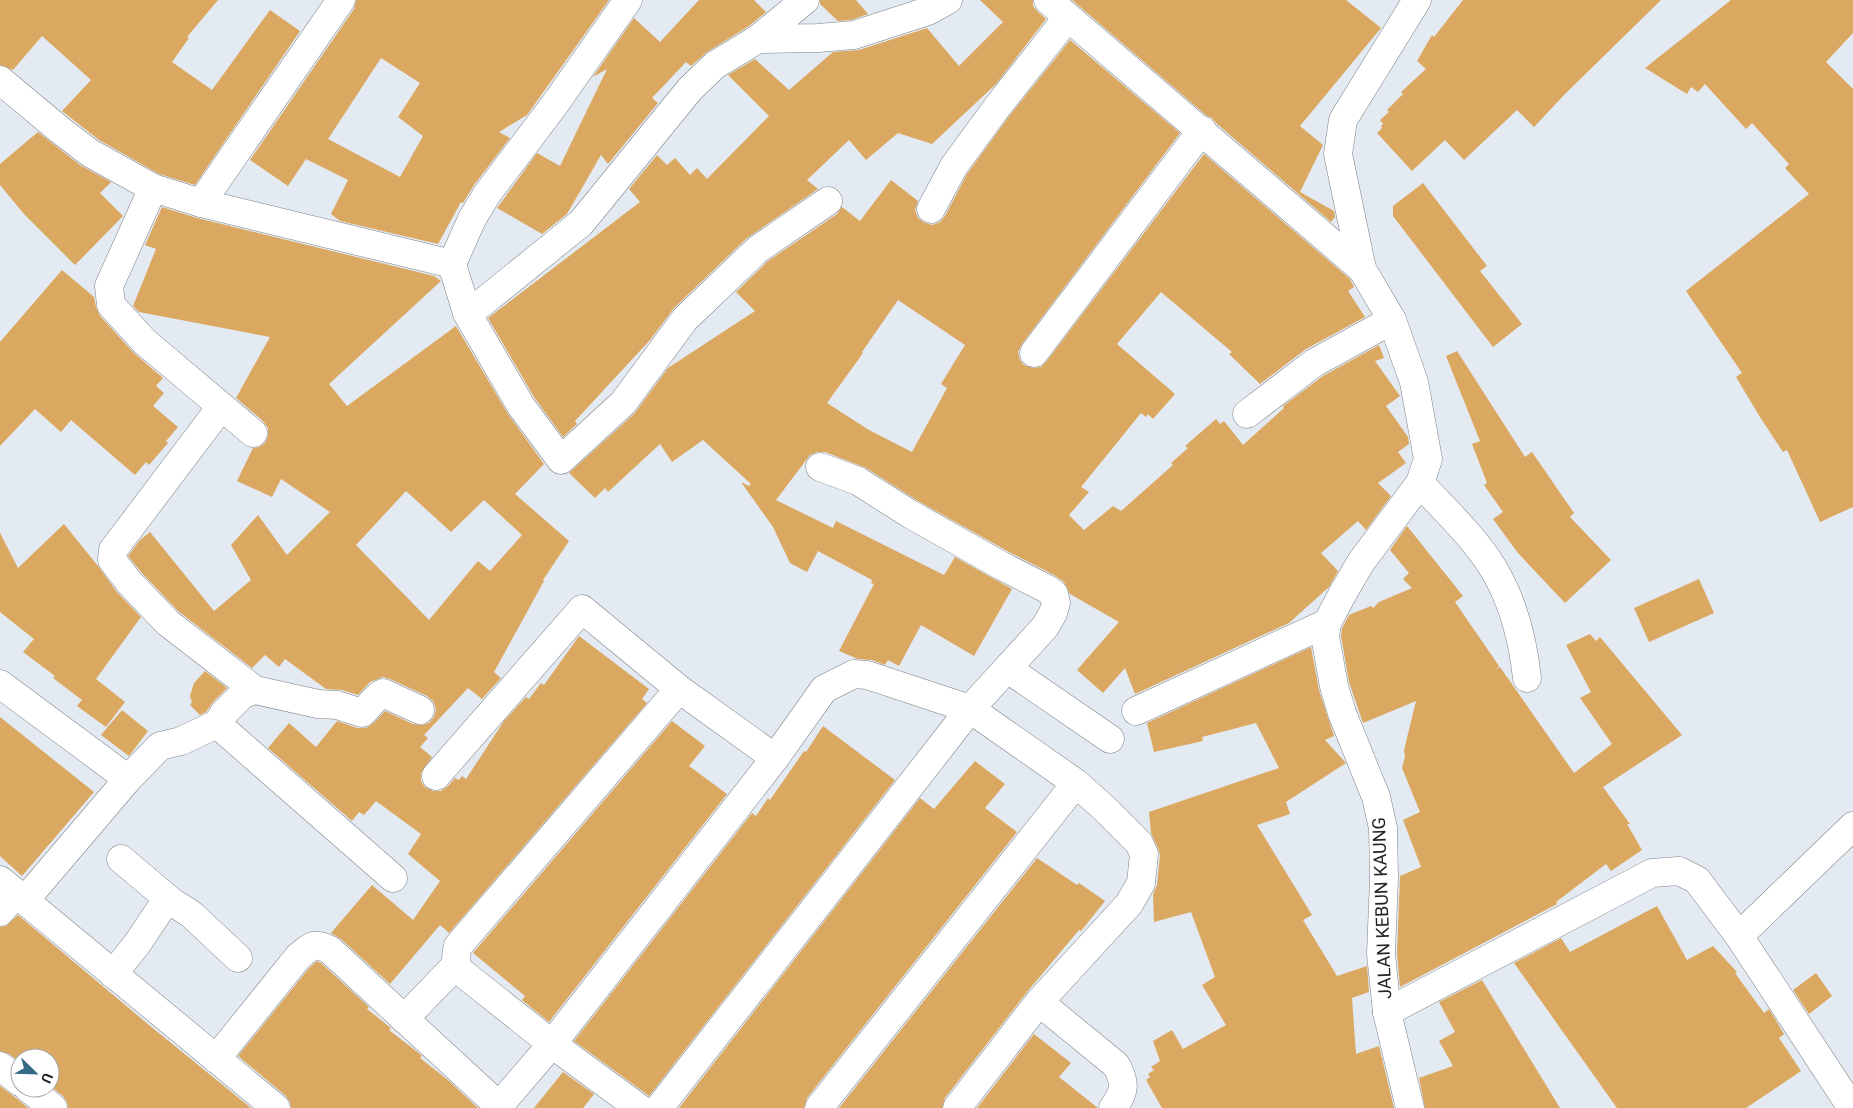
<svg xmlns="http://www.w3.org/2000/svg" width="1853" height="1108" viewBox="0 0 1853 1108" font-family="Roboto,sans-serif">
<rect width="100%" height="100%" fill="#e4eaf1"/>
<!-- building -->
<g fill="#daa860" fill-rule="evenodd">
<path d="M0 0H218L187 37 189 38 172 62 212 90 270 10 300 31 195 185 159 174 99 140 62 111 91 80 42 36 13 70 0 65Z"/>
<path d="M356 0H609L527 115 499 132 510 138 474 185 463 203 461 202 438 244 340 221 331 214 348 180 306 159 288 186 250 160 354 9ZM381 58 420 83 398 117 423 136 400 177 328 139Z"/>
<path d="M699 0H754L766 12 749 26 707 52 691 66 686 62 652 98 658 103 608 164 601 155 567 214 542 234 497 208 537 153 560 166 607 69 593 77 634 18 660 42Z"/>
<path d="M820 0H856L868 14 851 20 838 21 820 4Z"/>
<path d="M980 0H1033V6L1038 12 1046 19 996 84 932 144 898 133 866 160 849 140 807 180 818 189 747 238 674 308 650 340 575 421 577 424 563 437 534 397 488 318 640 202 629 189 657 155 667 165 675 158 690 175 697 168 707 179 769 116 728 75 755 59 789 90 833 52 859 50 927 28 959 66 1003 22Z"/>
<path d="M1072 0H1346L1381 28 1300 126 1323 145 1300 192 1334 211 1335 217 1331 222 1216 123 1212 118 1207 116Z"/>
<path d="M1463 0H1661L1565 94 1534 127 1517 110 1464 160 1445 140 1412 171 1377 133 1382 128 1381 126 1383 124 1380 120 1389 112 1387 110 1403 94 1401 92 1426 69 1417 61 1432 35 1434 37Z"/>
<path d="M1731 0H1853V33L1826 62 1853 89V507L1820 522 1787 450 1783 452 1760 417 1736 377 1742 373 1686 291 1809 194 1785 168 1789 164 1752 123 1746 129 1705 84 1698 92 1691 87 1687 94 1645 68Z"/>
<path d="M1070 40 1180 133 1022 344 1018 352 1020 360 1024 365 1033 368 1041 367 1046 362 1204 154 1350 279 1354 287 1348 291 1365 317 1306 349 1260 384 1229 354 1232 352 1161 292 1117 344 1175 394 1153 419 1148 414 1146 417 1141 413 1081 487 1089 492 1069 515 1084 530 1113 506 1121 511 1173 465 1171 463 1188 448 1185 446 1216 419 1220 424 1224 421 1243 445 1284 408 1283 406 1323 376 1379 345 1384 358 1375 361 1400 396 1386 406 1408 437 1409 444 1398 452 1406 463 1378 483 1391 496 1366 530 1358 521 1321 553 1338 571 1329 587 1289 623 1135 694 1125 668 1103 693 1077 670 1119 622 1070 594 1064 582 1054 575 1009 552 918 501 866 468 825 452H817L810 455 776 500 833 528 836 521 944 575 955 557 1012 589 974 656 921 625 899 666 888 660 885 665 872 660 858 659 839 651 874 584 871 583 872 580 818 551 807 572 790 563 773 527 741 482 749 486 751 484 703 440 672 462 660 444 608 492 605 488 595 498 569 473 634 414 668 368 755 311 736 292 768 261 837 214 842 207 860 221 891 180 918 201 915 210 918 218 923 222 932 225 940 222 945 216 967 174 1010 115ZM898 300 965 345 941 384 947 388 912 452 869 430 827 403 863 353 862 352Z"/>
<path d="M38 132 80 165 111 182 100 193 123 216 75 265 24 214 0 185V164Z"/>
<path d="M1423 183 1487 266 1480 271 1522 324 1493 347 1393 216V206Z"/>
<path d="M162 207 197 218 434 276 441 281 329 384 347 406 456 326 508 414 544 464 515 494 569 541 543 580 544 581 494 672 501 678 482 699 468 688 424 735 428 738 420 747 432 757 421 773V781L425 787 433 791H441L448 786 455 778 459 780 462 776 466 779 504 721 526 697 529 699 541 683 544 685 579 636 649 689 642 699 647 703 449 933 440 925 390 984 341 939 331 933 372 885 413 920 440 881 408 854 421 834 376 801 364 815 359 812 352 821 268 748 289 723 316 747 337 721 357 728H366L375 722 385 711 413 724 422 725 429 723 434 717 436 709 433 701 427 696 390 679 383 677 370 682 358 695 342 690 326 689 285 659 279 667 265 655 252 668 178 611 141 572 128 556 140 540 150 532 214 611 251 580 231 545 258 515 287 555 330 512 281 479 272 497 237 481 253 448 259 447 265 443 268 436V428L263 421 236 398 270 337 139 312 133 306 156 249 145 245ZM406 491 451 532 484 500 522 535 490 571 478 561 429 620 356 545Z"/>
<path d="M62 270 94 297 96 307 100 316 134 353 163 378 156 386 164 393 153 406 178 427 166 441 168 443 149 465 146 462 135 475 71 420 61 432 35 409 0 446V342Z"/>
<path d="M1457 351 1525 457 1532 452 1574 513 1570 517 1611 560 1565 603 1518 553 1493 519 1503 512 1484 485 1487 483 1472 444 1480 441 1446 356Z"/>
<path d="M64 524 98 566 117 592 141 617 96 679 125 702 106 727 77 706 82 700 53 678 55 676 23 652 34 639 0 612V533L18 568Z"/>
<path d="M1407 526 1463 596 1455 602 1499 666 1496 669 1500 667 1574 773 1612 744 1580 698 1591 692 1566 645 1590 634 1596 641 1600 637 1682 735 1603 787 1630 824H1627L1642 850 1611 871 1606 864 1556 902 1557 904 1400 987 1397 954 1400 876 1421 867 1403 820 1420 812 1402 768 1405 756 1404 750 1416 701 1363 723 1349 682 1341 636 1342 628 1349 615 1371 606 1373 608 1379 602 1412 588 1403 579 1409 573 1390 550Z"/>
<path d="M1699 579 1714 613 1649 642 1634 608Z"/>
<path d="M1311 647 1319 690 1334 736 1325 740 1346 763 1286 802 1290 814 1257 825 1312 915 1303 920 1337 976 1367 966 1369 992 1352 998 1356 1054 1379 1046 1394 1108H1162L1146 1080 1150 1077 1148 1074 1154 1070 1151 1067 1160 1061 1153 1041 1172 1030 1183 1049 1226 1025 1202 985 1215 977 1191 912 1154 922 1153 894 1157 885 1160 855 1158 848 1151 833 1149 812 1279 768 1256 723 1202 737 1203 741 1154 752 1147 723Z"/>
<path d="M205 671 227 688 213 702 206 712 200 715 190 705 192 702 190 696 194 683Z"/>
<path d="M122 710 148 731 129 756 101 735Z"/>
<path d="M0 717 94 792 22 876 0 856Z"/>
<path d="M672 721 705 746 689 766 727 794 549 1022 522 1000 525 996 473 953Z"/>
<path d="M823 726 895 780 649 1096 574 1041 752 813 756 816 768 798 770 800 804 751 806 752Z"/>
<path d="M975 761 1005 784 985 808 1017 832 807 1098 804 1108H679L920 798 934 809Z"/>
<path d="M1037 858 1077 885 1079 883 1105 901 1081 931 1079 930 1027 992 945 1098 942 1108H839Z"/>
<path d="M1657 906 1687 960 1713 946 1737 972 1735 973 1764 1013 1769 1009 1784 1034 1779 1038 1801 1071 1746 1108H1617L1514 963 1561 938 1570 952Z"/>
<path d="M18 915 149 1025 251 1108H68L67 1102 63 1096 50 1086V1058H20V1062L9 1054 0 1051V927L6 926Z"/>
<path d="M317 961 321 963 369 1007 367 1009 391 1028 389 1030 420 1054 422 1056 420 1058 448 1080 478 1108H291L290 1102 286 1096 238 1056 309 968Z"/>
<path d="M1816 973 1832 996 1809 1014 1793 990Z"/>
<path d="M1482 980 1560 1108H1425L1419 1078 1453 1066 1439 1041 1455 1032 1439 1002Z"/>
<path d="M1034 1034 1071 1063 1059 1077 1098 1108H977Z"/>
<path d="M563 1072 594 1094 583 1108H534Z"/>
<path d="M0 1086 15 1097 28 1108H0Z"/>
</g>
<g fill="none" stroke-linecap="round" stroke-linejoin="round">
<!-- minor casing -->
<g stroke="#7c8188" stroke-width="29">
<g id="minor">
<path d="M628 0 555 104 487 194 472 219 452 264 467 313 521 406 561 460 623 403 685 319 758 249 828 201"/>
<path d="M1048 0 1362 269"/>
<path d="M758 39 818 38 854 35 928 11 948 0"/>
<path d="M0 80 60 130 90 153 153 188 201 203 452 264"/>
<path d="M153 188 109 286 111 305 145 342 253 433"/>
<path d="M201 203 341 0"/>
<path d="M931 209 954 166 998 106 1068 17"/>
<path d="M467 313 482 303 581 223 690 89 715 65 758 39 805 0"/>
<path d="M1034 353 1202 130"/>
<path d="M221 407 113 550 112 560 129 582 168 623 255 690"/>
<path d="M1247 414 1314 363 1392 320"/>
<path d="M1420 483C1445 510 1474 537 1493 568 1513 601 1523 641 1527 678"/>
<path d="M1008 669 1110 739"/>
<path d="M0 684 128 779"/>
<path d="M1136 711 1327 623"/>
<path d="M217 724 393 878"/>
<path d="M436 776 582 609 679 689 775 758"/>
<path d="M121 859 172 902"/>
<path d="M0 880 276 1108"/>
<path d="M25 900 128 779 160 746 181 741 217 724 224 713 243 694 255 690 318 704 337 705 362 713C370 707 374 697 383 693L420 710"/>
<path d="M0 912 16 893"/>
<path d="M1739 936 1853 826"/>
<path d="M113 974 137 944 163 905 172 902 191 914 238 958"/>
<path d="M1039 1002 1116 1065C1126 1082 1125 1092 1113 1108"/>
<path d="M1387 1012 1652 873 1679 871 1697 880 1739 936 1852 1108"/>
<path d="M404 1019 456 965"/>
<path d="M216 1059 298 957C310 947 314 941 330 950L499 1106"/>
<path d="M0 1066 20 1082"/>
<path d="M28 1088 53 1108"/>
<path d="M497 1108 552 1044 775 758 824 689 854 674 867 675 970 709 1076 783 1104 808 1139 843 1144 854 1141 883 1129 904 1039 1002 957 1108"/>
<path d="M639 1108 552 1044 460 971C455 962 455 955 458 946L679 689"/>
<path d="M659 1108 970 709 1045 627 1053 613 1056 603 1054 594 1047 589 1002 566 910 514 858 481 820 467"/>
<path d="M819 1108 1076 783"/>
<path d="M1410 1108 1387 1012 1381 954 1384 878 1383 828 1376 797 1342 713 1334 686 1325 636 1327 623 1343 593 1361 562 1420 483 1428 459 1414 382 1392 320 1362 269 1338 154 1343 120 1417 0"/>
</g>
</g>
<!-- minor -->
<use href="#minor" stroke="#fff" stroke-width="28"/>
</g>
<g text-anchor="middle" stroke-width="4" stroke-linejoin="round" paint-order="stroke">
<!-- street labels -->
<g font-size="18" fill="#232528" stroke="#fff">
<text transform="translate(1382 908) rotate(-92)" y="6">JALAN KEBUN KAUNG</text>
</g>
</g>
<!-- north arrow -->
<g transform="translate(35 1073) rotate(113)"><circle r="24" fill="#ffffff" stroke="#a7a8a9"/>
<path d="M0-4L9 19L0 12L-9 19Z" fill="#366b87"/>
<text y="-8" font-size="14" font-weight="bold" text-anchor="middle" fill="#232528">U</text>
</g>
</svg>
